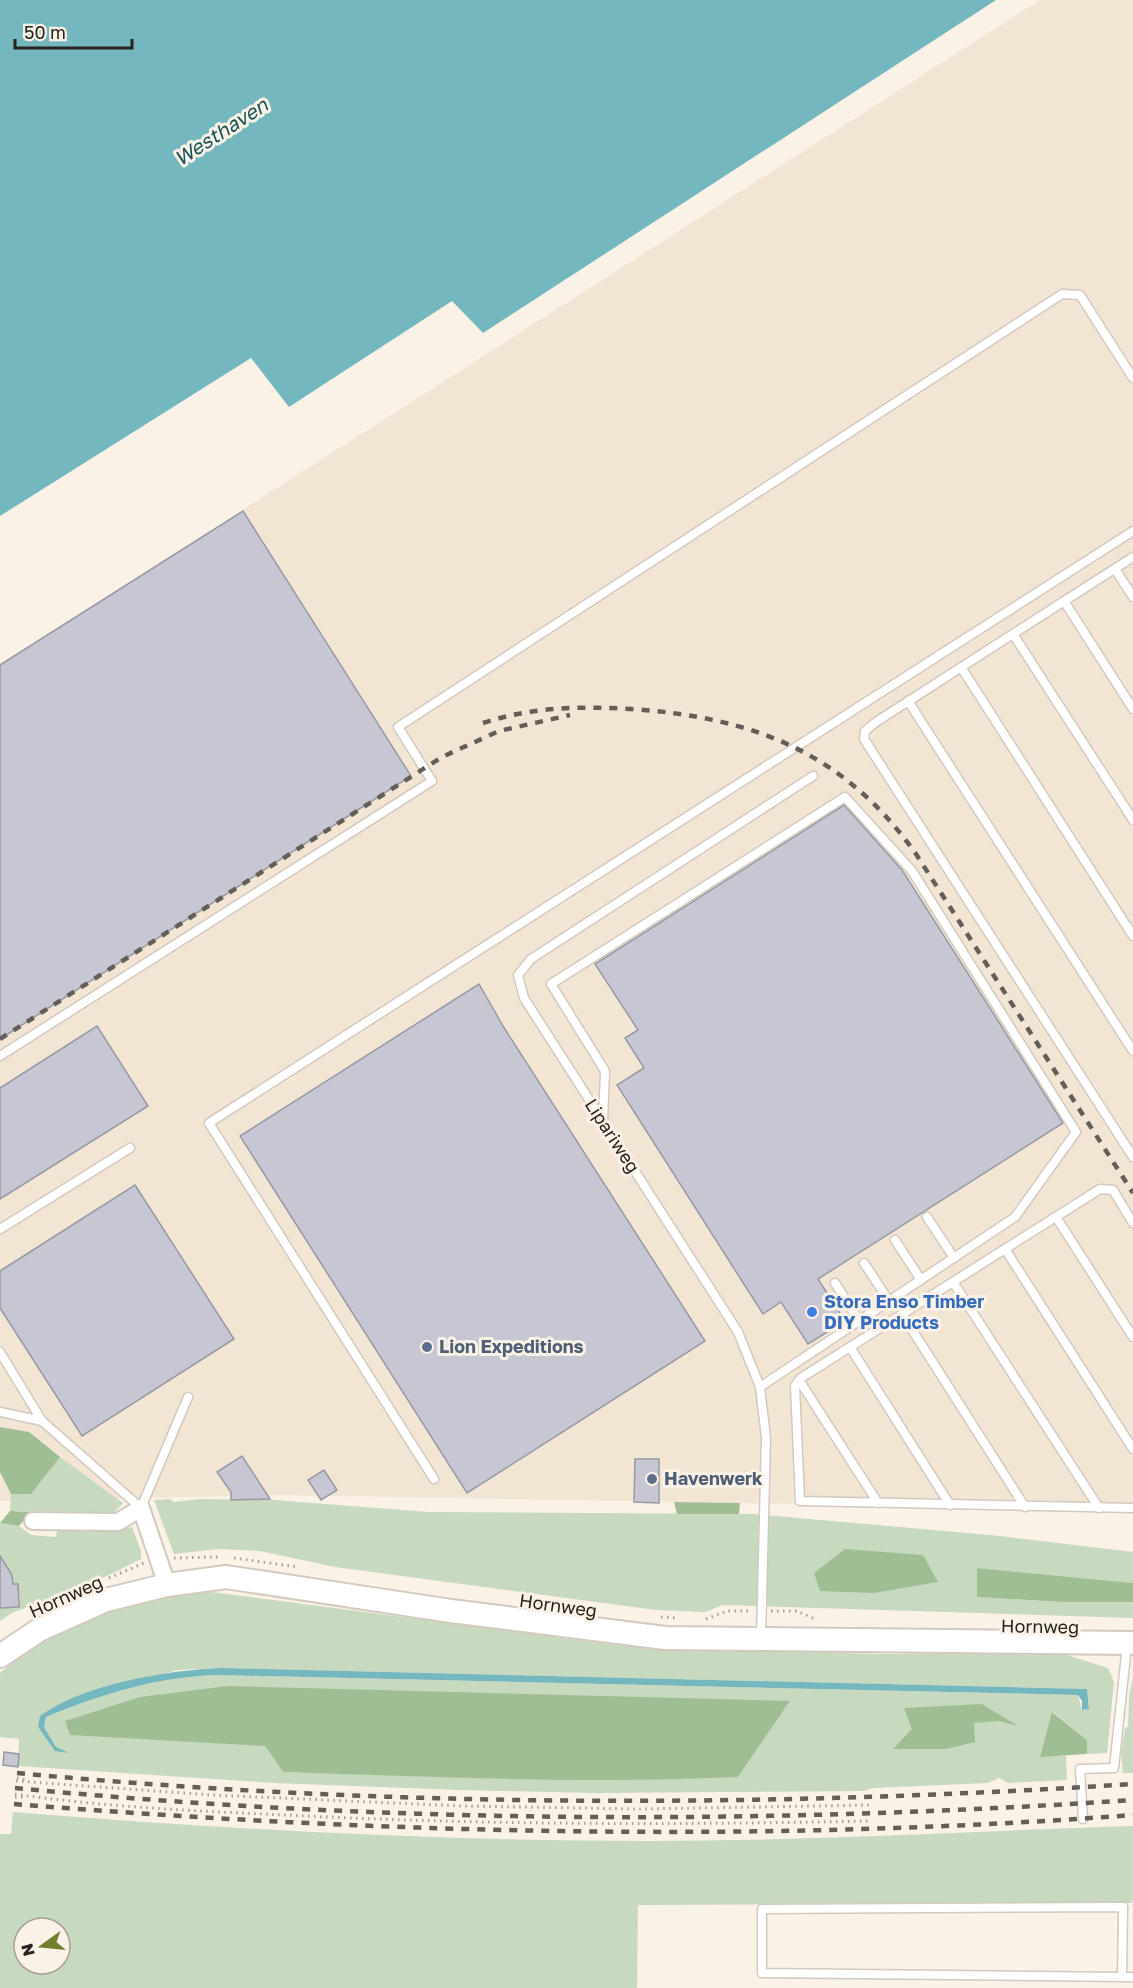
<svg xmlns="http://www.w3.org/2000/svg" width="1133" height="1988" viewBox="0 0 1133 1988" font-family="'Golos Text',sans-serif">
<rect width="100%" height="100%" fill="#fbf2e7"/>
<!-- built -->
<path fill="#f3e5d4" d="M1040 0H1133V1510L276 1495 0 1501V665Z"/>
<!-- green -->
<g fill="#c7d9be" fill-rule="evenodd">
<path d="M60 1457 123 1503 113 1514 10 1511 11 1494H31Z"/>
<path d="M170 1499 174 1502 200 1499 274 1500 428 1512 755 1514 1000 1536 1133 1552V1583L977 1568V1597L1062 1602H1133V1618L723 1605 705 1612 656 1610 335 1567 260 1551 218 1549 174 1554 154 1500Z"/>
<path d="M0 1523 19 1526 31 1535 56 1537 57 1531H111L132 1527 141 1551V1559L107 1576 12 1613 0 1621Z"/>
<path d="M212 1592 617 1645 874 1654H1064L1108 1668 1114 1682 1107 1753 1087 1754V1740L1053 1712 1040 1756H1066L1067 1780 1008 1783 999 1778 988 1783 873 1788 864 1791 594 1793 459 1790 273 1783 18 1766 19 1739 0 1737V1673C17 1660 34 1646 52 1635 100 1606 157 1597 212 1592ZM222 1668 1087 1689 1089 1708 1082 1710 1078 1695 217 1675C156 1677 102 1694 46 1717L44 1727 56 1747 66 1753 55 1750 38 1727 52 1708 80 1696 178 1670ZM790 1701 738 1777 522 1779 283 1772 265 1746Z"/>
<path d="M1133 1677V1773H1123L1121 1752 1125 1728 1128 1727 1129 1698Z"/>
<path d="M13 1812C225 1829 437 1841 650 1841 812 1841 970 1831 1133 1826V1900L1131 1903 638 1905 637 1988H0V1834H11ZM24 1928H60V1964H24Z"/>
</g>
<!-- forest -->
<g fill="#a0be93">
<path d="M0 1427 29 1432 60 1457 31 1494H11L0 1472Z"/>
<path d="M674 1502 740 1503 739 1514H677Z"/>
<path d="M10 1511 31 1512 19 1526 0 1523Z"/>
<path d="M845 1549 923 1555 938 1582 874 1593 820 1591 814 1573Z"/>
<path d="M977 1568 1133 1583V1602H1062L977 1597Z"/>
<path d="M228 1686 790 1701 738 1777C586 1784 434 1777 283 1772L265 1746 70 1735 65 1721 140 1697Z"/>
<path d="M982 1704 1018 1726 999 1721 974 1723 975 1742 946 1749H893L912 1729 904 1708Z"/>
<path d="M1052 1712 1087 1740V1754L1040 1757Z"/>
</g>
<!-- water -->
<g fill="#75b7bf">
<path d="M0 0H996L483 333 452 301 289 407 251 358 0 516Z"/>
<path d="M222 1668 1087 1689 1089 1709 1082 1710V1701L1078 1695 217 1675C156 1677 102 1694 46 1717L44 1727 56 1747 69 1753 55 1751 38 1727 40 1716C84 1684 168 1670 222 1668Z"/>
</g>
<!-- building -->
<g fill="#c6c7d3" stroke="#9899a5" stroke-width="1.5">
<path d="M243 511 411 776 0 1039V665Z"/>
<path d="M844 805 902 870 1063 1123 818 1279 845 1321 808 1344 781 1302 763 1314 617 1085 644 1068 625 1038 638 1030 595 964Z"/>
<path d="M479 984 503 1026 705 1341 467 1493 240 1136Z"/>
<path d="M97 1026 148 1106 0 1199V1088Z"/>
<path d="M135 1185 234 1339 82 1436 0 1308V1271Z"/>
<path d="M242 1456 270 1499 231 1500V1492L217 1472Z"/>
<path d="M635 1459H659V1503L634 1502Z"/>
<path d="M324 1470 337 1490 321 1500 308 1480Z"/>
<path d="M0 1556 12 1575 13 1584H18L19 1607 0 1608Z"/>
<path d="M4 1752 19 1754 18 1767 3 1765Z"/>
</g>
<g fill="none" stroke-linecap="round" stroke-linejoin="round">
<!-- lane casing -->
<g stroke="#d2c9bf" stroke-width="11">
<g id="lane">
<path d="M1133 557 876 722 865 731 864 739 1133 1157"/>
<path d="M1115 569 1133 597"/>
<path d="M1064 601 1133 709"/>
<path d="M1013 634 1133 820"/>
<path d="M961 667 1133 936"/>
<path d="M908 701 1133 1051"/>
<path d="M0 1056 432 781 398 727 1062 294 1080 295 1133 378"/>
<path d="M603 1121 605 1071 551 984 845 797 912 871 1076 1132 1015 1217 760 1387"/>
<path d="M927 1217 954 1258"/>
<path d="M1056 1217 1133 1337"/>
<path d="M1133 1223 1113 1190 1100 1189 801 1378 795 1386 800 1501 1133 1508"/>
<path d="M0 1229 130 1148"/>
<path d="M895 1240 921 1280"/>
<path d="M1005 1249 1133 1449"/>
<path d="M864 1263 889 1301"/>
<path d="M953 1282 1099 1508"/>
<path d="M835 1283 859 1321"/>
<path d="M902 1314 1025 1507"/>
<path d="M850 1347 950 1505"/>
<path d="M0 1352 42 1421 141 1508 188 1397"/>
<path d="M799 1380 878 1503"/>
<path d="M0 1412 42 1421"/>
<path d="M434 1479 209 1123 1133 531"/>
<path d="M761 1638 766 1438 760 1387 738 1332 524 998 518 975 531 959 813 776"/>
<path d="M1083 1819 1080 1769 1114 1768 1127 1645"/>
<path d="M1122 1977 1123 1907 762 1909V1973L1122 1977H1133"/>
</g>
</g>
<!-- street casing -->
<g stroke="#d2c9bf" stroke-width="20">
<path id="street" d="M33 1521 118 1522 141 1508 167 1585"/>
</g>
<!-- secondary casing -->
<g stroke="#d2c9bf" stroke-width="26">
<path id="secondary" d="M0 1656 39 1630 106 1600 167 1585 226 1577 451 1611 665 1638 1133 1643"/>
</g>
<!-- path -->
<g stroke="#a59e96" stroke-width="3" stroke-dasharray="1.5 4.5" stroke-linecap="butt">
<path d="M174 1558 221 1557"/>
<path d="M234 1558 298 1567"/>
<path d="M109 1578 144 1563"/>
<path d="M32 1611 61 1598"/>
<path d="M771 1611H797L817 1620"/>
<path d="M661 1617 679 1618"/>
<path d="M706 1619 727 1611H749"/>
<path d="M17 1778 27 1780"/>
<path d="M16 1781 212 1795 462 1806 639 1809 871 1805"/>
<path d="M15 1794C104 1807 196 1811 286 1815 481 1825 676 1825 871 1821"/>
<path d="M15 1797H25"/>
</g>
<!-- lane -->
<use href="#lane" stroke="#fff" stroke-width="8"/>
<!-- street -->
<use href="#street" stroke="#fff" stroke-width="16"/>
<!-- secondary -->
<use href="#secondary" stroke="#fff" stroke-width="22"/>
<!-- rail -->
<g stroke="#635e58" stroke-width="4.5" stroke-dasharray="8 8" stroke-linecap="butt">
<path d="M483 723C532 707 580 706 631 709 752 717 844 752 916 854L1133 1193"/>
<path d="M0 1039 442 757 499 731 570 715"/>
<path d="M17 1773C388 1808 761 1808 1133 1784"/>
<path d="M15 1788C386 1824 761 1825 1133 1800"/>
<path d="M14 1804C386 1834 760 1843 1133 1815"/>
</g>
</g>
<!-- markers -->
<circle fill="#3f7fe0" stroke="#fbf2e7" stroke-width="2" cx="812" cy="1312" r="6"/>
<g fill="#5c6f8a" stroke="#fbf2e7" stroke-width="2">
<circle cx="427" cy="1347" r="6"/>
<circle cx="652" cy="1479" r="6"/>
</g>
<g text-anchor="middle" stroke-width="6" stroke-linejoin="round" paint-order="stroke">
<!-- street labels -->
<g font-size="18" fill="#27231f" stroke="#fbf2e7">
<text transform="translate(612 1136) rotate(57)" y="6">Lipariweg</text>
<text transform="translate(66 1597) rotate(-24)" y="6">Hornweg</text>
<text transform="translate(558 1606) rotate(8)" y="6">Hornweg</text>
<text transform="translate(1040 1627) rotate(1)" y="6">Hornweg</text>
</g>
<!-- shop labels -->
<g font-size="18" font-weight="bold" fill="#366cbe" stroke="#fbf2e7" text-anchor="start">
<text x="824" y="1308">Stora Enso Timber<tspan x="824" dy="21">DIY Products</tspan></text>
</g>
<!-- service labels -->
<g font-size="18" font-weight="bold" fill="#4e5e75" stroke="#fbf2e7" text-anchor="start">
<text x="439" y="1353">Lion Expeditions</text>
<text x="664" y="1485">Havenwerk</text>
</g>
<!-- water labels -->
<g font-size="20" font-style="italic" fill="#195259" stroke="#fbf2e7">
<text transform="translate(221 132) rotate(-33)" y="7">Westhaven</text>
</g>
</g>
<!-- north arrow -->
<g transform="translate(42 1946) rotate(255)"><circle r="28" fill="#fbf2e7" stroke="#a69f97" stroke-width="1.5"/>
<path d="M0-4.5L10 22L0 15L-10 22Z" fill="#727f2c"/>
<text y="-9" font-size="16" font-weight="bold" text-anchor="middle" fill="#27231f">N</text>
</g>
<!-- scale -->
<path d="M15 39v9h117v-9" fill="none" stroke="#27231f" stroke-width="3"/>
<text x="24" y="39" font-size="18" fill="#27231f" stroke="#fbf2e7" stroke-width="4.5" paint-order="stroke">50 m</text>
</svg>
